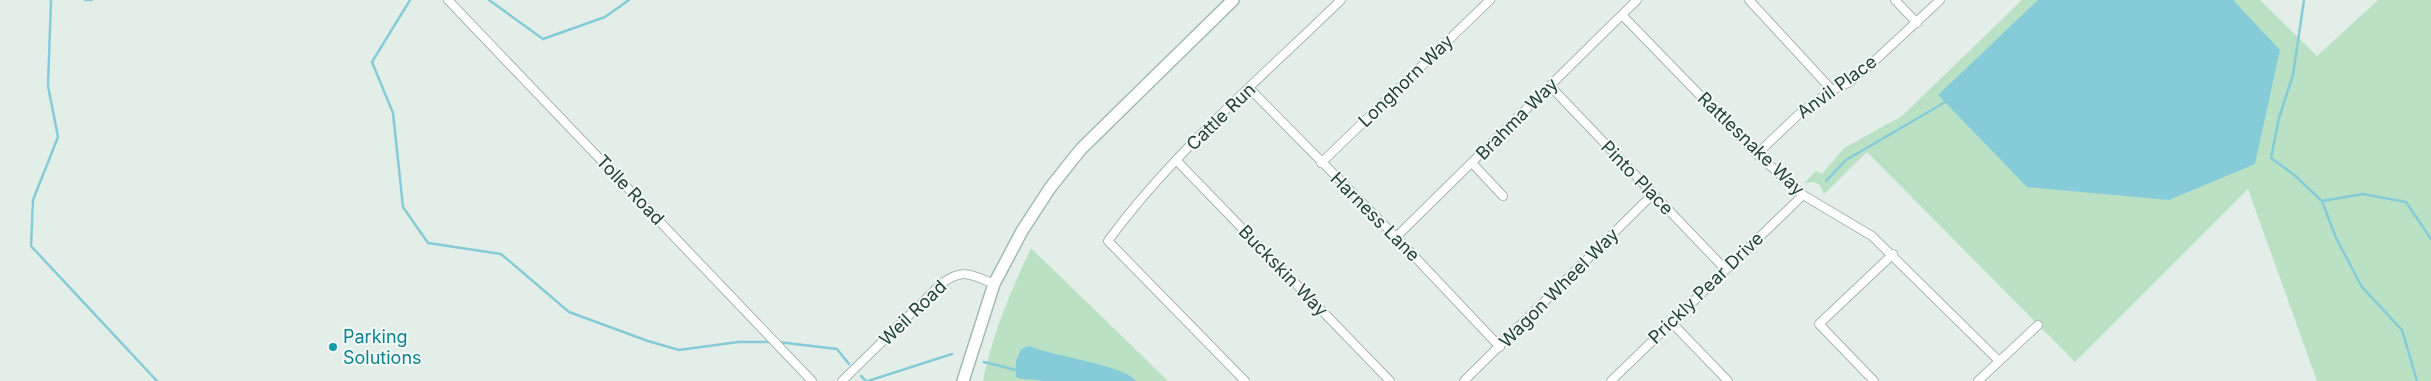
<svg xmlns="http://www.w3.org/2000/svg" width="2431" height="381" viewBox="0 0 2431 381" font-family="Inter,sans-serif">
<rect width="100%" height="100%" fill="#e3eee9"/>
<!-- green -->
<g fill="#bae1c4">
<path d="M2022 0H2260L2317 56 2378 0H2431V381H2317L2248 189 2075 362 1867 152 1824 194 1820 185 1813 182 1804 183 1816 171 1822 174 1844 148 1902 116Z"/>
<path d="M1031 248 1168 381H983C992 334 1011 291 1031 248Z"/>
</g>
<!-- water -->
<g fill="#86ccd8">
<path d="M2038 0H2233L2280 50 2255 164 2169 200 2027 187 1938 95Z"/>
<path d="M1029 346C1052 356 1125 365 1136 381H1043C1034 378 1025 381 1016 377V361L1021 349Z"/>
</g>
<g fill="none" stroke-linecap="round" stroke-linejoin="round">
<!-- stream -->
<g stroke="#86ccd8" stroke-width="2.5">
<path d="M51 0 48 86 58 137 33 200 31 246 157 381"/>
<path d="M85 0H92"/>
<path d="M410 0 372 62 393 113 403 207 428 243 501 254 569 312 648 341 679 350 738 342H773"/>
<path d="M489 0 543 39 605 17 629 0"/>
<path d="M2304 0 2293 75 2279 118 2271 158 2293 174 2322 201 2363 194 2406 202 2431 239"/>
<path d="M1826 181 1846 160 1947 101"/>
<path d="M2322 201 2336 238 2362 287 2402 330 2417 381"/>
<path d="M778 342 837 349 849 364"/>
<path d="M984 362 1016 370"/>
<path d="M861 376 866 381"/>
<path d="M868 381 952 354"/>
</g>
<!-- minor casing -->
<g stroke="#a5b7b1" stroke-width="10">
<g id="minor">
<path d="M448 0 812 381"/>
<path d="M1749 0 1832 90"/>
<path d="M1895 0 1917 23"/>
<path d="M1622 15 1757 154 1803 195 1872 236 1999 361"/>
<path d="M1550 86 1725 269"/>
<path d="M1250 89 1396 237 1500 347"/>
<path d="M1757 154 1799 114 1832 90 1848 83 1868 67 1940 0"/>
<path d="M1176 160 1390 381"/>
<path d="M1321 163 1490 0"/>
<path d="M1472 163 1503 196"/>
<path d="M1396 237 1637 0"/>
<path d="M1671 322 1728 381"/>
<path d="M842 381 941 284C963 268 971 274 994 284"/>
<path d="M1245 381 1108 241C1173 152 1262 77 1341 0"/>
<path d="M1464 381 1653 194"/>
<path d="M1611 381 1803 195"/>
<path d="M1874 381 1819 324 1893 254"/>
<path d="M1978 381 2038 325"/>
</g>
</g>
<!-- secondary casing -->
<g stroke="#a0bbb1" stroke-width="14">
<path id="secondary" d="M963 381 994 284 1022 231 1050 188 1081 149 1233 0"/>
</g>
<!-- minor -->
<use href="#minor" stroke="#fff" stroke-width="8"/>
<!-- secondary -->
<use href="#secondary" stroke="#fff" stroke-width="11"/>
</g>
<!-- markers -->
<circle fill="#0f9aa8" stroke="#f4faf7" stroke-width="2" cx="333" cy="347" r="5"/>
<g text-anchor="middle" stroke-width="4" stroke-linejoin="round" paint-order="stroke">
<!-- street labels -->
<g font-size="18" fill="#214239" stroke="#f4faf7">
<text transform="translate(1406 81) rotate(-44)" y="6">Longhorn Way</text>
<text transform="translate(1837 87) rotate(-36)" y="6">Anvil Place</text>
<text transform="translate(1221 117) rotate(-44)" y="6">Cattle Run</text>
<text transform="translate(1517 119) rotate(-45)" y="6">Brahma Way</text>
<text transform="translate(1751 144) rotate(44)" y="6">Rattlesnake Way</text>
<text transform="translate(1637 178) rotate(46)" y="6">Pinto Place</text>
<text transform="translate(630 190) rotate(46)" y="6">Tolle Road</text>
<text transform="translate(1375 217) rotate(45)" y="6">Harness Lane</text>
<text transform="translate(1283 271) rotate(46)" y="6">Buckskin Way</text>
<text transform="translate(1559 288) rotate(-45)" y="6">Wagon Wheel Way</text>
<text transform="translate(1706 288) rotate(-44)" y="6">Prickly Pear Drive</text>
<text transform="translate(913 313) rotate(-44)" y="6">Weil Road</text>
</g>
<!-- culture labels -->
<g font-size="18" fill="#0d838f" stroke="#f4faf7" text-anchor="start">
<text x="343" y="343">Parking<tspan x="343" dy="21">Solutions</tspan></text>
</g>
</g>
</svg>
